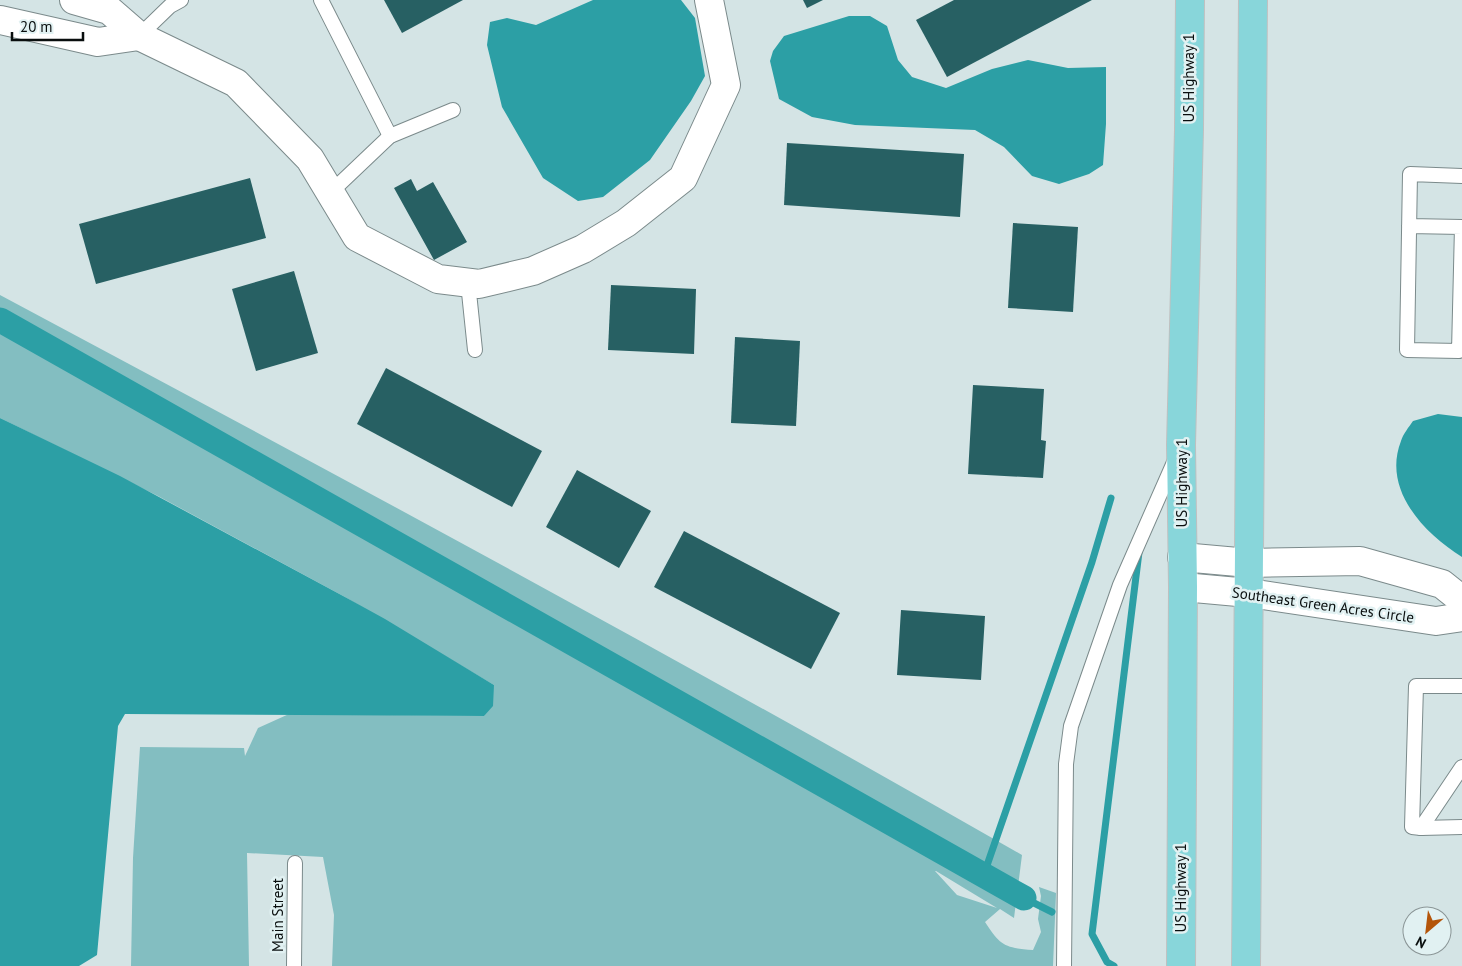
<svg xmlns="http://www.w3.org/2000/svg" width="1462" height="966" viewBox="0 0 1462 966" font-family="'PT Sans',sans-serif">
<rect width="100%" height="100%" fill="#d4e4e5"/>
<!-- green -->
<path fill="#83bec1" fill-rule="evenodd" d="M0 295C343 478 685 662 1022 855L1014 918 1000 909 985 922C1000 945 1004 948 1033 950L1041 932 1038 919 1041 896 1039 887 1056 893 1053 966H332L334 915 323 857 247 853 249 966H131L133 858 140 747 244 748 245 756 258 728 289 714 484 716 494 685 345 597 158 496 0 418ZM935 871H936L997 908 957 895Z"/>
<!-- water -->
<g fill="#2c9fa5">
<path d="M593 0H681L695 18 705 76 691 101 650 160 603 197 578 201 543 178 502 107 487 45 490 22 507 18 536 25Z"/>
<path d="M849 16H870L887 26 898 60 912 77 946 88 992 69 1028 60 1068 68 1106 67V124L1103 165 1089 174 1059 184 1032 176 1004 147 975 130 855 125 812 117 779 99 770 61 773 51 784 36Z"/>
<path d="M1438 414 1462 417V557C1424 533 1382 490 1401 441 1403 434 1409 427 1413 421Z"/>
<path d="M0 418 120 476 345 597 385 619 494 685 493 706 484 716 125 714 118 726 97 955 79 966H0Z"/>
</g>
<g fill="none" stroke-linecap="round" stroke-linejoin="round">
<!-- stream -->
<g stroke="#2c9fa5" stroke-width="7">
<path d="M984 874 1092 562 1111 498"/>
<path d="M1024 898 1052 912"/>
<path d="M1114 966 1107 962 1092 934 1139 552"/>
</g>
<!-- canal -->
<path stroke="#2c9fa5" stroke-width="25" d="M0 320 1024 898"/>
</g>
<!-- building -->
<g fill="#276063">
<path d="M384 0H463L402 33Z"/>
<path d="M803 0H823L807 8Z"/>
<path d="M954 0H1092L947 77 916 20Z"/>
<path d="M787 143 964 154 960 217 784 205Z"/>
<path d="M250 178 266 238 96 284 79 224Z"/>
<path d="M411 179 417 191 433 182 467 242 434 260 394 188Z"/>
<path d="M1013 223 1078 227 1073 312 1008 308Z"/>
<path d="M294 271 318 353 256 371 232 289Z"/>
<path d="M611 285 696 289 694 354 608 350Z"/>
<path d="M735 337 800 341 796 426 731 423Z"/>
<path d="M386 368 542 451 512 507 357 424Z"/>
<path d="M973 385 1044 389 1041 440 1046 441 1043 478 968 474Z"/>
<path d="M577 470 651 511 619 568 546 527Z"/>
<path d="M684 531 840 613 811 669 654 587Z"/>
<path d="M901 610 985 616 981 680 897 675Z"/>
</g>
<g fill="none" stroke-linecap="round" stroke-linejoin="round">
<!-- service casing -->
<g stroke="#7b8a8b" stroke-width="16">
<g id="service">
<path d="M321 0 390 136"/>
<path d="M139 36 170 6 181 0"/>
<path d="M330 193 390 136 453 110"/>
<path d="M1409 226 1462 227 1459 351 1407 350 1410 174 1462 176"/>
<path d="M468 283 475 350"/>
<path d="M1462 686H1416L1412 827 1421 828 1462 767"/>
<path d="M1421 828 1462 827"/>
<path d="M294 966 295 863"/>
<path d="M1064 966 1066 764 1071 726 1120 585 1175 460"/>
</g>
</g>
<!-- minor casing -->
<g stroke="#7b8a8b" stroke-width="30">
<g id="minor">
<path d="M74 0 109 10 139 36 236 83 310 159 357 237 438 279 479 284 533 271 583 249 626 223 683 178 726 85 709 0"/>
<path d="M0 20 98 42 139 36"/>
<path d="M1182 557 1249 563 1360 561 1442 584 1462 600"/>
<path d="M1183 587 1249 593 1436 621 1462 617"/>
</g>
</g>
<!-- primary casing -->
<g stroke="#bfc0c0" stroke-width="30">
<g id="primary">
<path d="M1181 966 1183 587 1181 445 1189 130 1190 0"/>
<path d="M1246 966 1253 0"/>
</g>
</g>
<!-- service -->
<use href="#service" stroke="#fff" stroke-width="14"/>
<!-- minor -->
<use href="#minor" stroke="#fff" stroke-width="28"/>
<!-- primary -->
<use href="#primary" stroke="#88d6da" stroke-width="28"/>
</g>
<g text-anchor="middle" stroke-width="5" stroke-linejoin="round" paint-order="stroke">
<!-- street labels -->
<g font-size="15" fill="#090e0e" stroke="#e1f1f2">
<text transform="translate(1189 78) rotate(-90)" y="5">US Highway 1</text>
<text transform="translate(1182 483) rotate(-90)" y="5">US Highway 1</text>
<text transform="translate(1323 605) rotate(8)" y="5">Southeast Green Acres Circle</text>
<text transform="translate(1181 888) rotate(-90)" y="5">US Highway 1</text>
<text transform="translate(278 915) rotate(-90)" y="5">Main Street</text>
</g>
</g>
<!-- north arrow -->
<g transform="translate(1427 931) rotate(208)"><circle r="24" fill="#e1f1f2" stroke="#8b9697"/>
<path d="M0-4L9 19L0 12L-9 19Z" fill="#b4550a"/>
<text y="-8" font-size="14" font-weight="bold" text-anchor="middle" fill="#090e0e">N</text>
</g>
<!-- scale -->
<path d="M12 32v8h71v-8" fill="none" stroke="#090e0e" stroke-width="2.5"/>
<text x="20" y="32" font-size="15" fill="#090e0e" stroke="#e1f1f2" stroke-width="4" paint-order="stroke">20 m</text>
</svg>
